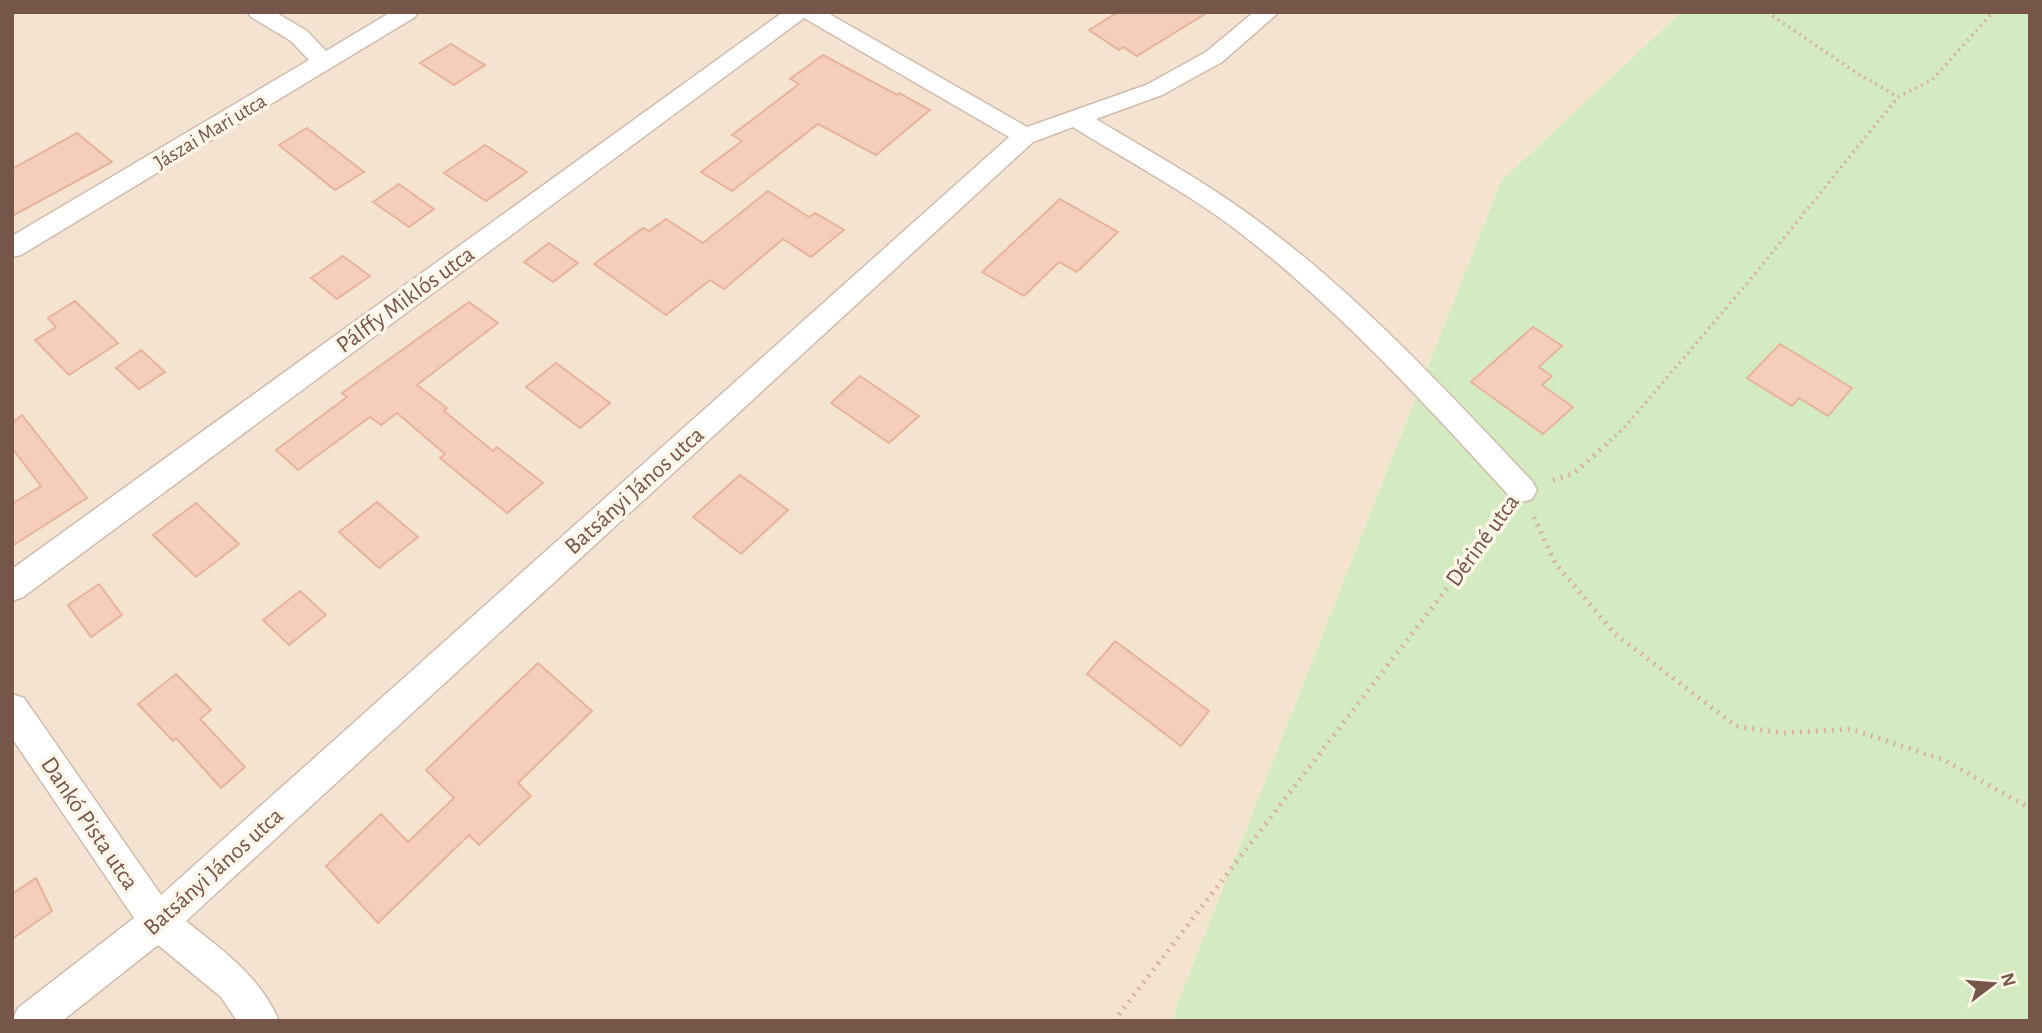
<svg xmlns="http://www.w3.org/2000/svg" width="2042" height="1033" viewBox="0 0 2042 1033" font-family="'Alegreya Sans',sans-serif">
<rect width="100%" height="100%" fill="#fdf2e3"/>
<!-- residential -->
<path fill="#f5e3d1" d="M12 12H1681L1501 181 1177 1005 1173 1021H12Z"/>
<!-- green -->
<path fill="#d4ebc1" d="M1681 12H2030V1021H1173L1177 1005 1501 181Z"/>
<!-- building -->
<g fill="#f4ceba" stroke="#e7b399" stroke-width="2">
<path d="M1118 12H1208L1137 56 1123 47 1119 50 1089 30Z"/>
<path d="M451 44 485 65 454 85 420 63Z"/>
<path d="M823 55 897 95 899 93 930 110 876 155 818 124 732 191 701 172 742 141 732 135 799 84 790 79Z"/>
<path d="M307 128 364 172 335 190 279 145Z"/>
<path d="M77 133 112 162 12 216V169Z"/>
<path d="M485 145 527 172 486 201 444 173Z"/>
<path d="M399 184 434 209 409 227 373 202Z"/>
<path d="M768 191 809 217 815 213 844 230 811 257 783 239 724 289 710 280 666 315 594 264 643 228 649 231 666 219 703 243Z"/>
<path d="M1060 199 1118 232 1077 272 1059 262 1024 296 982 272Z"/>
<path d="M549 243 578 263 553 282 524 262Z"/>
<path d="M343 256 370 276 337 299 311 278Z"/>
<path d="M75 301 118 343 69 375 35 340 56 327 48 318Z"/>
<path d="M469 302 498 323 417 385 447 408 444 411 493 451 497 447 543 483 507 513 440 458 445 454 397 413 381 425 370 417 298 470 276 450 347 397 342 393Z"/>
<path d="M1533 327 1562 346 1539 367 1552 376 1542 385 1573 407 1543 434 1471 382Z"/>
<path d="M1780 344 1852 388 1828 416 1799 398 1792 406 1747 378Z"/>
<path d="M141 350 165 372 139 389 116 368Z"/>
<path d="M556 363 610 403 580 428 526 387Z"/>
<path d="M860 376 919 416 889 443 831 403Z"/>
<path d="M22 415 87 498 12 546V504L41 486 12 448V423Z"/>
<path d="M740 475 788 510 741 554 693 517Z"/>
<path d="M377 502 418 537 379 568 339 532Z"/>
<path d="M196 503 239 544 196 577 153 535Z"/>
<path d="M99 584 122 615 91 637 68 605Z"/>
<path d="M300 591 326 615 289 645 263 620Z"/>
<path d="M1115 641 1209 711 1181 746 1087 674Z"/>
<path d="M538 663 592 711 518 783 531 796 479 845 469 835 378 923 326 866 381 814 408 842 454 798 426 770Z"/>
<path d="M176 674 211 710 200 719 245 767 221 788 176 738 173 741 138 704Z"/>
<path d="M36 878 52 911 12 939V894Z"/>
</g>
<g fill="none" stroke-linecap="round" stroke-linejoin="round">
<!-- minor casing -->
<g stroke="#d1bbac" stroke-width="3">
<g id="minor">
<path d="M248 12H275L307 31 326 51 391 12H418L415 17 21 255 12 257V236L309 60 291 41 251 17Z"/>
<path d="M783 12H826L1027 127 1146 85 1206 52 1254 12H1279L1222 62 1162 95 1096 119C1149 151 1204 181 1254 218 1357 293 1445 389 1532 481L1537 490 1532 499 1522 502 1512 499C1426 405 1340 310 1239 232 1187 192 1129 162 1073 127L1033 142 186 921C222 950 260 976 279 1021H237L221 997 158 945 62 1021H12L18 1008 134 918 12 738V694L24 698 161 895 1009 137 804 18 23 597 12 601V569Z"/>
</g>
</g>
<!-- path-far1 -->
<g stroke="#d9b19d" stroke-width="3.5" stroke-dasharray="2 4.5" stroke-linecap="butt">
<path d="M1767 12 1855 72 1898 97"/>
<path d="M1605 445 1624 428 1750 280 1898 97 1932 80 1993 12"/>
</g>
<!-- path -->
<g stroke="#d9b19d" stroke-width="5" stroke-dasharray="2 6" stroke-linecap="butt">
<path d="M1553 480 1573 474 1607 444"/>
<path d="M1534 517 1555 563 1615 634 1736 726 1782 733 1851 729 1944 760 2030 808"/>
<path d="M1114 1021 1504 514"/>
</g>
<!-- minor -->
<use href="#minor" fill="#fff" fill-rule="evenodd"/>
</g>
<g text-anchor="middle" stroke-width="7" stroke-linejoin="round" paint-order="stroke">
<!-- far-street labels -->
<g font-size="21" fill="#765648" stroke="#fff6ea">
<text transform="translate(210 131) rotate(-31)" y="7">Jászai Mari utca</text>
</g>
<!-- street labels -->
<g font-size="24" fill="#765648" stroke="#fff6ea">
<text transform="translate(405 299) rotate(-36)" y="8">Pálffy Miklós utca</text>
<text transform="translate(634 490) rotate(-42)" y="8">Batsányi János utca</text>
<text transform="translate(1482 540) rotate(-54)" y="8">Dériné utca</text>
<text transform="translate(90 823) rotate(56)" y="8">Dankó Pista utca</text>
<text transform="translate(213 871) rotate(-42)" y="8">Batsányi János utca</text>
</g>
</g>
<!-- border -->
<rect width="2042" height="1033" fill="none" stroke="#765648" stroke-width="28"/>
<!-- north arrow -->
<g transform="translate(1993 984) rotate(74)" stroke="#fff6ea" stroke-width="5" paint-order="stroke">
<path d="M0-5L12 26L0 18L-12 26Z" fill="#765648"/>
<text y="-10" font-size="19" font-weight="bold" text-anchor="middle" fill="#765648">N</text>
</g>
</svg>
